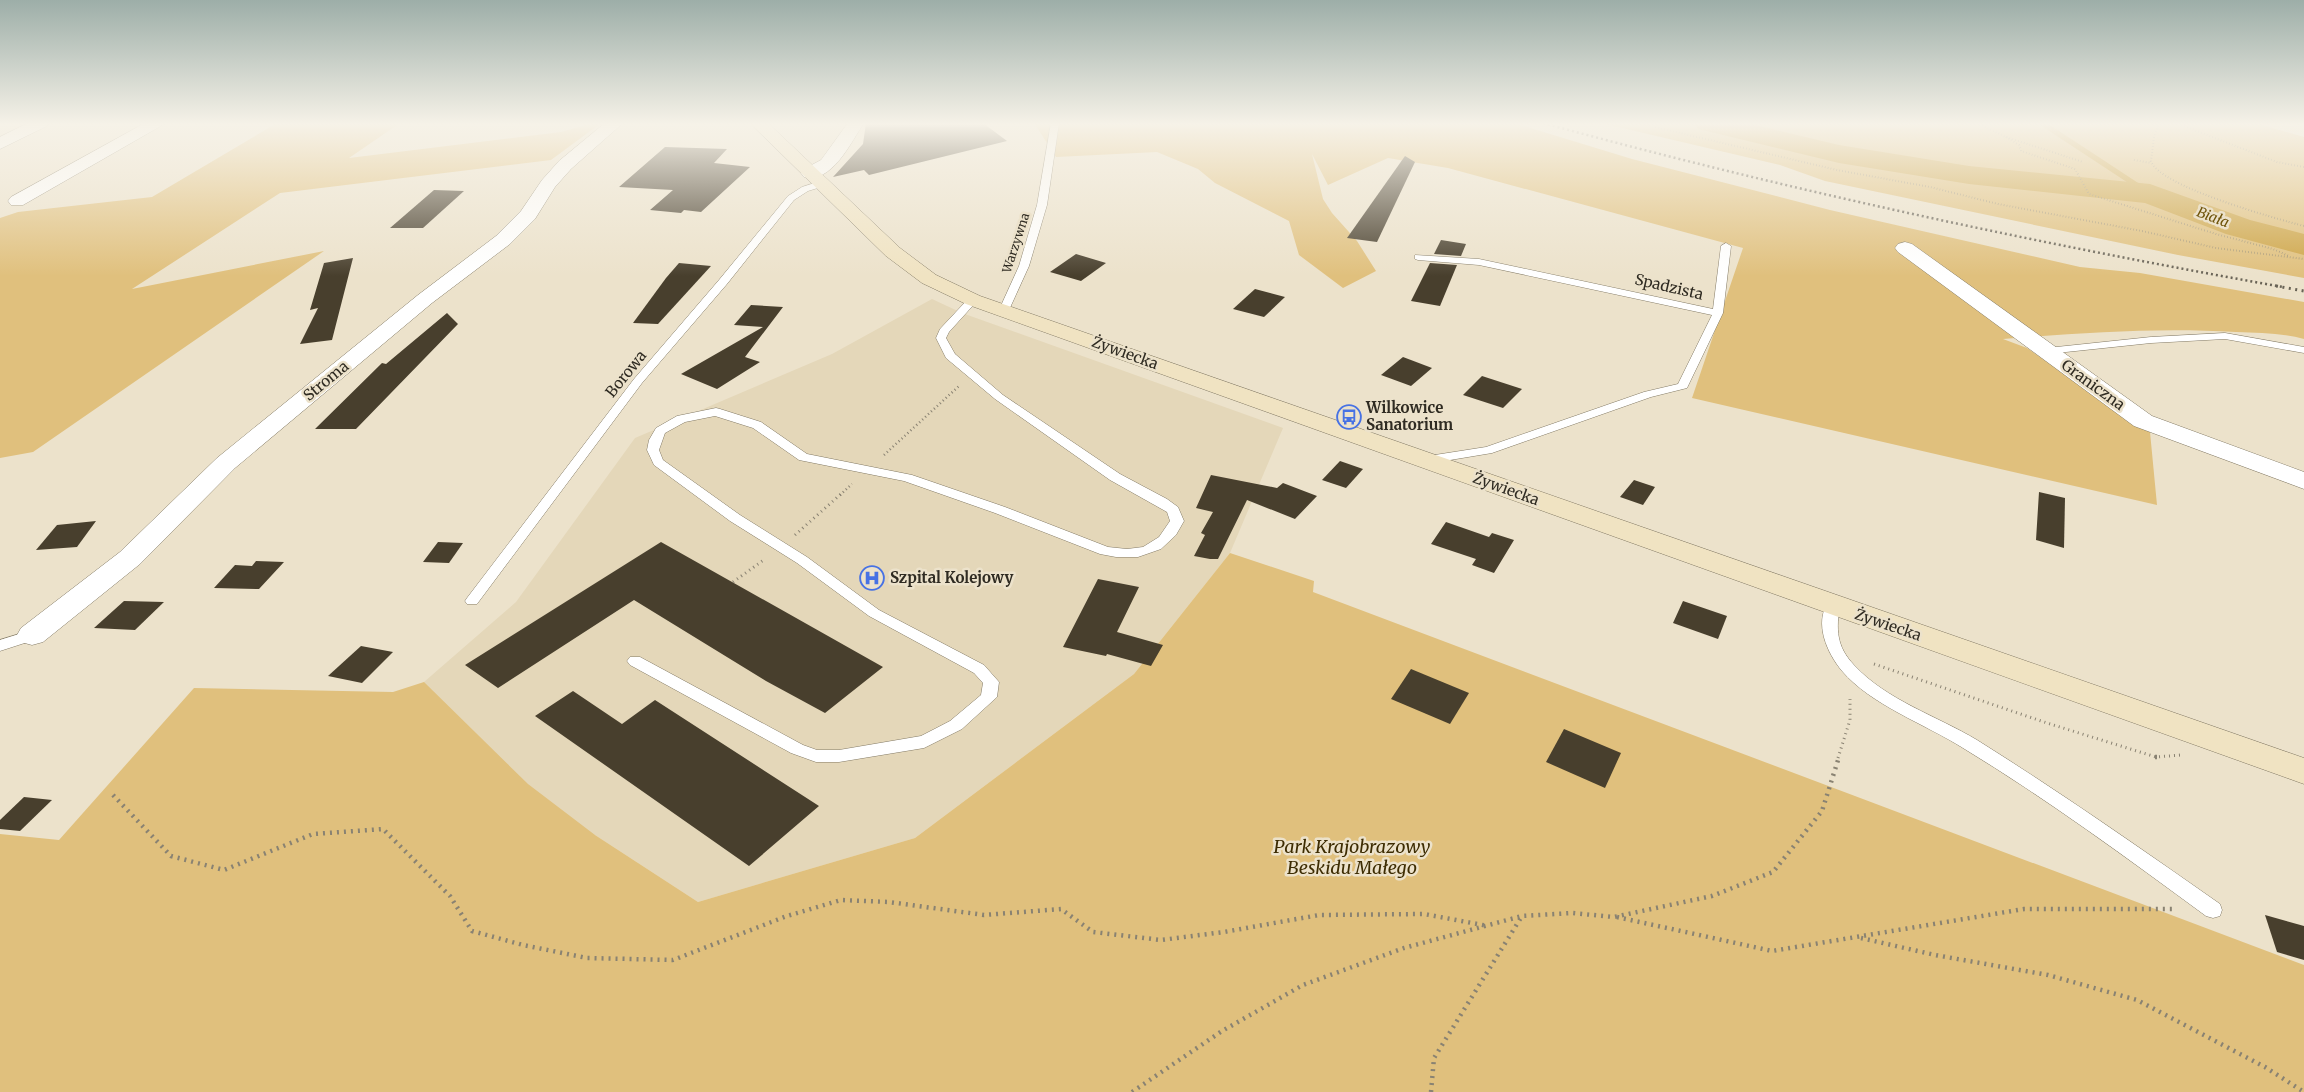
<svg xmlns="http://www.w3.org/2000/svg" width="2304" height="1092" viewBox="0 0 2304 1092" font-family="Merriweather,serif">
<rect width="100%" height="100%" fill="#ece2cb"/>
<!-- built -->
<path fill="#e4d7b9" d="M932 299 962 313 1283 428 1230 553 1134 674 915 838 698 902 595 835 237 886 424 682 516 602 635 438 832 354Z"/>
<!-- green -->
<g fill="#e0c07d">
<path d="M277 123H400L349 158 561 132 593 123H601L551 160 280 193 132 289 324 251 33 452 0 458V218L18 212 152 197Z"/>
<path d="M1037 123H1514L1632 159 1830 210 2080 267 2140 273 2304 302V339C2282 333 2259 333 2236 332 2158 327 2080 333 2003 339L2027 348 2150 432 2157 505 1692 398 1743 248 1448 168 1388 158 1328 185 1312 154 1323 199 1332 213 1357 241 1376 271 1343 288 1299 255 1289 221 1215 183 1198 169 1157 152 1056 157 1036 126Z"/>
<path d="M1601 123H2255L2304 137V278L2178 255 1825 181 1780 165Z"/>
<path d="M1230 553 1314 581 1313 592 2304 965V1092H0V834L59 840 194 688 393 692 424 682 528 784 595 835 698 902 915 838 1134 674Z"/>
</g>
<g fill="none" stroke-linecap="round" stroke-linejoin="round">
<!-- stream -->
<path stroke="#cea547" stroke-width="5.5" d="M2042 123 2150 194"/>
<!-- river -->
<path fill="#cea547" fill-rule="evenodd" d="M1694 123H1747L1839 145 1969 166 2150 184 2250 220 2304 234V255L2226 234 2145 203 1969 184 1839 163 1698 129Z"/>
</g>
<!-- building -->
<g fill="#483f2d">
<path d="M866 123H983L1007 141 869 175 864 170 833 177 863 144Z"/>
<path d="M665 147 727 149 714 163 750 167 701 212 684 210 681 213 650 210 673 190 619 187Z"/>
<path d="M1405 156 1415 162 1377 242 1347 238Z"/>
<path d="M434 190 464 191 423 228H390Z"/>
<path d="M1441 240 1466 244 1461 256 1434 254Z"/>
<path d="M1076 254 1106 263 1081 281 1050 272Z"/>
<path d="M353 258 332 340 300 344 318 308 310 310 324 263Z"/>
<path d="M679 263 711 266 658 324 633 323 666 278Z"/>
<path d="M1430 263 1457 265 1440 306 1411 301Z"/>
<path d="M1255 289 1285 297 1264 317 1233 309Z"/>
<path d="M751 305 783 307 745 357 760 362 717 389 681 374 763 327 734 325Z"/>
<path d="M447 313 458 324 356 429H315L382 363 386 364Z"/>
<path d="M1403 357 1432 368 1411 386 1381 375Z"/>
<path d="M1482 376 1522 389 1503 408 1463 395Z"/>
<path d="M1340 461 1363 469 1346 488 1322 480Z"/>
<path d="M1211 475 1277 488 1283 483 1317 496 1295 519 1247 500 1218 559H1210L1194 556 1205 535 1201 533 1213 512 1196 508Z"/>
<path d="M1634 480 1655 487 1643 505 1620 497Z"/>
<path d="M2039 492 2065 498 2064 548 2036 540Z"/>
<path d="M96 521 77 547 36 550 57 525Z"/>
<path d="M1446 522 1489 537 1492 533 1514 540 1494 573 1472 565 1476 559 1431 544Z"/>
<path d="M438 542 463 543 449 563 423 562Z"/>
<path d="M661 542 883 667 825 713 766 681 634 600 498 688 465 665Z"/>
<path d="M256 561 284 562 259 589 214 588 235 565 252 566Z"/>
<path d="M1098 579 1139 587 1117 632 1163 645 1151 666 1107 654 1106 656 1063 647Z"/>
<path d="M124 601 164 602 135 630 94 628Z"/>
<path d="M1683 601 1727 616 1718 639 1673 623Z"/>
<path d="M361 646 393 652 362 683 328 676Z"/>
<path d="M1411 669 1469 693 1450 724 1391 699Z"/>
<path d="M573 691 622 724 655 700 819 806 749 866 535 716Z"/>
<path d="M1564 729 1621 753 1605 788 1546 762Z"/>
<path d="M24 797 52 800 20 831 0 829V820Z"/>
<path d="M2265 915 2304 926V960L2277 952Z"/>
</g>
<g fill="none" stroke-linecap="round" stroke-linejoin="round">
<!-- lane casing -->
<g stroke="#837a65" stroke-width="1">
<g id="lane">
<path d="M1051 123H1059L1047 205 1029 266 1009 310 1008 312H1000L999 310 1019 266 1037 205Z"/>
<path d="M821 181 825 184 824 186 808 191 794 200 727 284 642 383 477 604H467L465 601 467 598 634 379 719 280 788 196 802 187Z"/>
<path d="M1726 243 1731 246 1723 313 1687 388 1651 397 1492 453 1426 464 1422 463 1420 460 1422 457 1486 447 1644 392 1678 384 1712 315 1479 265 1418 260 1415 259V255L1479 259 1713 309 1721 246Z"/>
<path d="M973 297 978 300 949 332 946 338 955 354 1003 395 1120 474 1167 499 1178 507 1184 521 1176 535 1161 549 1138 557H1116L1100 554 995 513 904 481 799 460 753 428 715 416 685 422 665 433 659 450 663 460 740 515 807 557 879 610 984 665 999 682 997 697 962 729 924 748 839 762H816L791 753 630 665 627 661 630 657H640L803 745 817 750H839L921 736 950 721 981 695 983 683 974 673 869 616 797 563 730 521 654 465 647 450 649 440 656 428 677 416 716 408 720 409 761 422 807 454 912 475 1005 507 1108 547 1127 549 1143 547 1159 537 1170 521 1167 512 1110 480 995 399 946 358 936 338 940 329 969 298Z"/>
<path d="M2225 333 2304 347V353L2225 339 2151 343 2047 354 2041 351 2047 348 2151 337Z"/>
<path d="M1833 600 1838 602 1840 605C1836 629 1836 646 1854 665 1886 700 1937 716 1977 740 2060 792 2140 848 2220 904L2222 910 2220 916 2213 918 2206 916C2127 858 2047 799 1963 748 1925 724 1871 705 1842 671 1827 653 1814 624 1828 602Z"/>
<path d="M32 630 37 631 39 635 37 639 0 651V640Z"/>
</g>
</g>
<!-- street casing -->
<g stroke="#837a65" stroke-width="1">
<g id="street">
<path d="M28 123H49L47 126 0 149V137Z"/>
<path d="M145 123H166L23 205H11L8 201 11 197Z"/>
<path d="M605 123H623L571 169 555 187 535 219 510 244 432 303 235 468 140 564 43 642 32 645 21 642 17 635 21 628 120 552 217 458 418 295 496 236 521 211 542 180 559 161Z"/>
<path d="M848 123H864C851 142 832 184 804 177L801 173 804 169 821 160Z"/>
<path d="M1905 242 1912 244 2152 416 2304 472V489L2134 426 1898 252 1895 248 1898 244Z"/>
</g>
</g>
<!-- secondary casing -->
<g stroke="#837a65" stroke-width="1">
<path id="secondary" d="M750 123H768L900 248 936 275 980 296 2304 758V784L966 304 922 283 886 256Z"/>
</g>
<!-- path-far3 -->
<g stroke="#898272" stroke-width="2" stroke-dasharray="0.5 2.5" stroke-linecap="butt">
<path d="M1638 123 1837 170 1930 187 1998 204 2142 231 2216 248 2304 259"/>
<path d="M1977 123 2006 137 2083 162"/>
<path d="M2159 123 2154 137 2151 161C2158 186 2277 219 2304 226"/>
<path d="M2176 123 2277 162 2304 167"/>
<path d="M2006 137 2019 145 2021 151 2075 169 2089 194 2216 234 2273 249 2289 256"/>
<path d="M2134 160 2151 163"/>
</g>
<!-- path-far2 -->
<g stroke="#898272" stroke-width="2.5" stroke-dasharray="1 3" stroke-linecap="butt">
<path d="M884 455 959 386"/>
<path d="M840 495 852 484"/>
</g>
<!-- path-far1 -->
<g stroke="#898272" stroke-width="3" stroke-dasharray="1 4" stroke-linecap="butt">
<path d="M795 535 842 493"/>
<path d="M733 582 765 559"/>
<path d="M1874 664 2047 723 2156 757 2181 755"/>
<path d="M1838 758 1850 720V699"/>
</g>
<!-- path -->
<g stroke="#898272" stroke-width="4.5" stroke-dasharray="2 5" stroke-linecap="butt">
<path d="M2155 757H2159"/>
<path d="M113 795 171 856 224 870 313 834 383 829 450 896 472 931 523 945 587 958 673 960 787 916 841 900 889 902 984 915 1061 909 1093 932 1161 940 1224 932 1319 915 1424 914 1488 926"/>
<path d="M1617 917 1772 951 2024 909H2174"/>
<path d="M1861 938 1935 955 2048 975 2137 1000 2265 1067 2304 1092"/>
<path d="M1132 1092 1222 1031 1303 985 1404 948 1522 916 1572 913 1614 917 1712 896 1773 872 1822 811 1839 757"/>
<path d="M1431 1092 1434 1058 1522 916"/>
</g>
<!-- lane -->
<use href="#lane" fill="#fff" fill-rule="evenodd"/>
<!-- street -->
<use href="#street" fill="#fff" fill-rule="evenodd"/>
<!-- secondary -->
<use href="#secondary" fill="#f0e3c2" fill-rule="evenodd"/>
<!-- rail-far1 -->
<path stroke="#696356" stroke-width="2.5" stroke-dasharray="2 3" stroke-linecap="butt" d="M1543 123C1787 190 2034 243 2283 287"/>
<!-- rail -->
<path stroke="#696356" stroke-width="3" stroke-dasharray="2 4.5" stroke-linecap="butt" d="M2276 286 2304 291"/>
</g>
<!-- sky -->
<linearGradient id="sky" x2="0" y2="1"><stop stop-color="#9daea8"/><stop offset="0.45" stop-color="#f6f2e8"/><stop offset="1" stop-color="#f6f2e8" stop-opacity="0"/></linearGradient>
<rect width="2304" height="276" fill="url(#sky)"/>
<!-- icons -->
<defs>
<g id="bus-ring" transform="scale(1.25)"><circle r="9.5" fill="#ece2cb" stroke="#4772e4" stroke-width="1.5"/><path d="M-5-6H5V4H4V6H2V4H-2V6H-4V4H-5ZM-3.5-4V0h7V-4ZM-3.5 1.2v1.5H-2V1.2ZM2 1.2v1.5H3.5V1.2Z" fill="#4772e4"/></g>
<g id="hospital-ring" transform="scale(1.25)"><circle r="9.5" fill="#ece2cb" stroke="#4772e4" stroke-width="1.5"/><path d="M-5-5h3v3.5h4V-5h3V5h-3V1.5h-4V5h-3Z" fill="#4772e4"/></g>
</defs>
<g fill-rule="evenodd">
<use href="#bus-ring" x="1349" y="417"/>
<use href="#hospital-ring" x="872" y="578"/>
</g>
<g text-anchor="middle" stroke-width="5" stroke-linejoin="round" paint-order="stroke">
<!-- far-street labels -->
<g font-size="12" fill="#2f2b22" stroke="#ece2cb">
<text transform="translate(1016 243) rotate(-72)" y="4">Warzywna</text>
</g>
<!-- far-water labels -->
<g font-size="14" font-style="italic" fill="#6e5309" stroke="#ece2cb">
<text transform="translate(2213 217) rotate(21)" y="5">Biała</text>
</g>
<!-- street labels -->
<g font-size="15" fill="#2f2b22" stroke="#ece2cb">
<text transform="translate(1669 287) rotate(13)" y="5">Spadzista</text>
<text transform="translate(1125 353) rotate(20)" y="5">Żywiecka</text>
<text transform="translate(626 374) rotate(-51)" y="5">Borowa</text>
<text transform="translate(326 381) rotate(-39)" y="5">Stroma</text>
<text transform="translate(2093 385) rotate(36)" y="5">Graniczna</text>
<text transform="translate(1506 489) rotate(20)" y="5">Żywiecka</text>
<text transform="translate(1888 625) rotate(19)" y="5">Żywiecka</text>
</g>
<!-- poi labels -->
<g font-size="15" font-weight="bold" fill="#2f2b22" stroke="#ece2cb" text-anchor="start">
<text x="1366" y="413">Wilkowice<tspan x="1366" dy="17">Sanatorium</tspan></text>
<text x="890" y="583">Szpital Kolejowy</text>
</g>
<!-- near-park labels -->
<g font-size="18" font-style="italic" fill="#3d2c02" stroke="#ece2cb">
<text x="1352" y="853">Park Krajobrazowy<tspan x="1352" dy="21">Beskidu Małego</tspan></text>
</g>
</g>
</svg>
